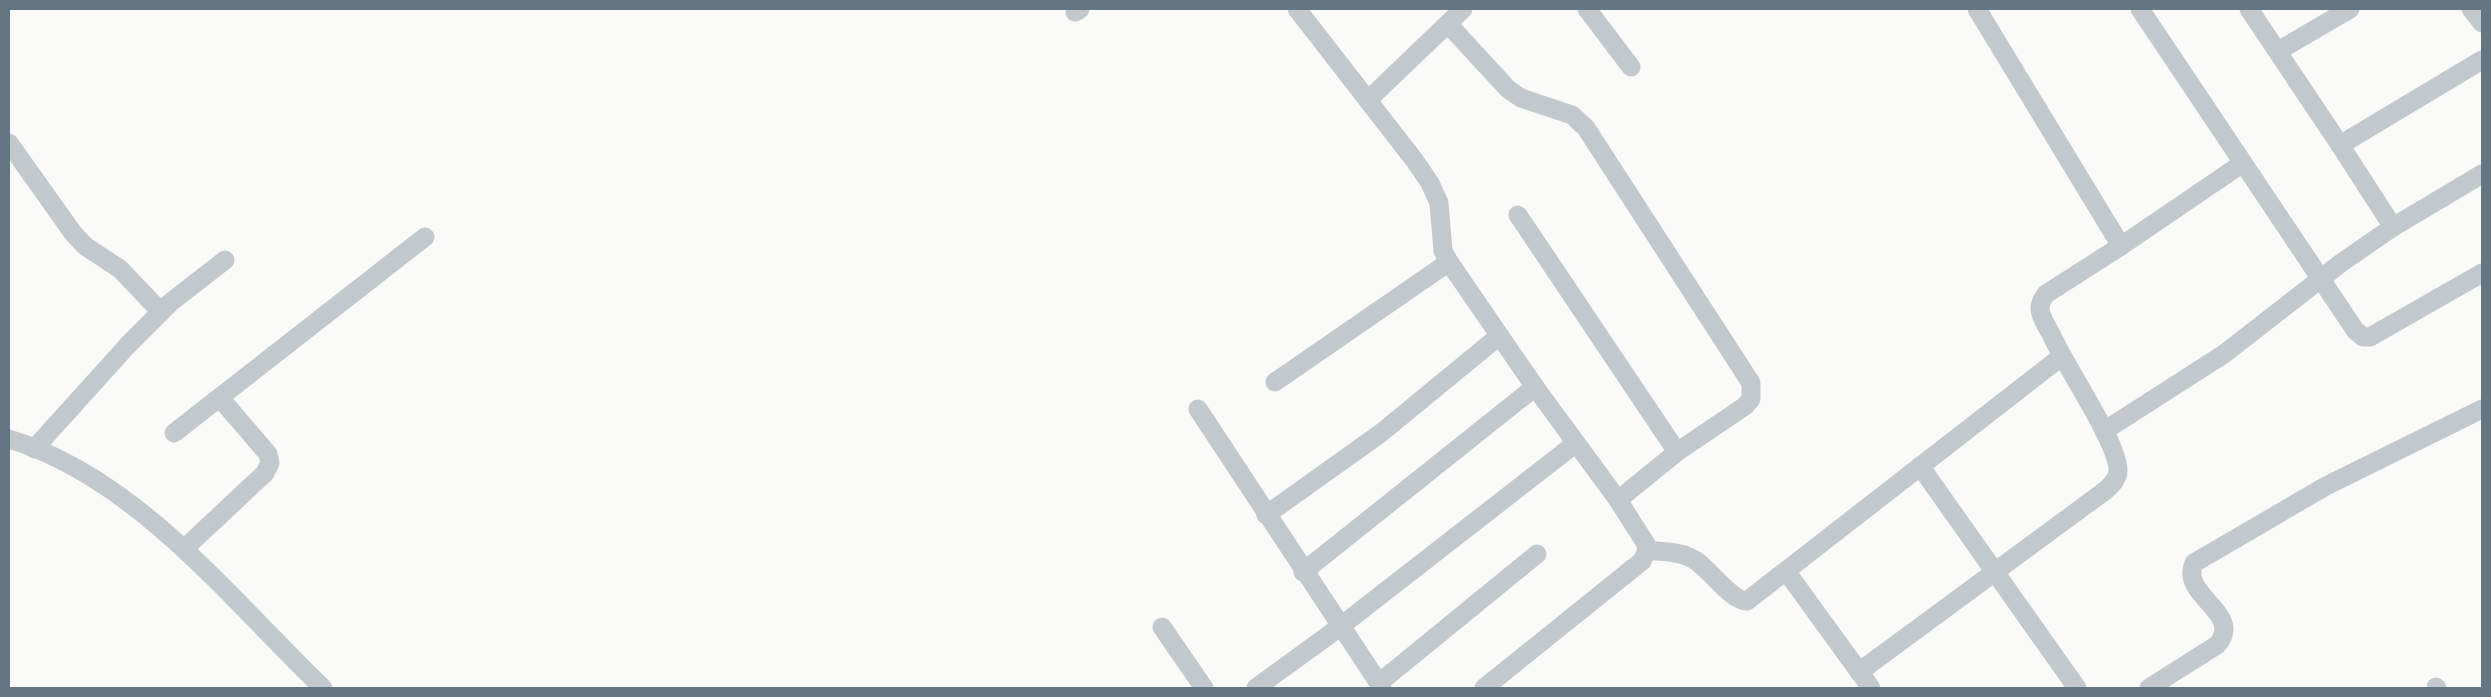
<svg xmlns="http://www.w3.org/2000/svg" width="2491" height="697" viewBox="0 0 2491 697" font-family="Rubik,sans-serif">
<rect width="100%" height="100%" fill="#fafaf8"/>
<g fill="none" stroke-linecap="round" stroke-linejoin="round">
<!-- street -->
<g stroke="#c3c8cc" stroke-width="19">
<path d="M1297 9 1415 161 1430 183 1439 203 1443 251 1449 262 1535 387 1618 500 1646 544 1647 550 1642 561 1484 688"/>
<path d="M1587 9 1631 67"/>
<path d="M1977 9 2121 246"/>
<path d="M2140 9 2355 330 2363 337H2370L2482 273"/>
<path d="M2249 9 2340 145 2393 227"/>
<path d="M2471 9 2482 23"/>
<path d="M1075 12 1080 9"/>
<path d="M1448 24 1508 89 1521 98 1572 115 1586 128 1751 383V399L1745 406 1677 452 1618 500"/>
<path d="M2278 51 2350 9"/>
<path d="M1368 100 1463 9"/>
<path d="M9 143 73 233 85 246 120 269 161 312"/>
<path d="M2340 145 2482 60"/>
<path d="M1518 215 1677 452"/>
<path d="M1275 382 1449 262"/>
<path d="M1198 409 1382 688"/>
<path d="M2104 431 2224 354 2341 263 2393 227 2482 174"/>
<path d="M174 433 425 237"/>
<path d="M9 439C137 478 230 599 323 688"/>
<path d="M34 449 127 346 171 302 225 260"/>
<path d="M1920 466 2077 688"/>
<path d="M1266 515 1381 433 1499 336"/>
<path d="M184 549 265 473 270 463 268 454 220 398"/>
<path d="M1647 550C1661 552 1677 551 1689 557 1708 564 1729 601 1747 601L2061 357"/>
<path d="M1786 571 1871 688"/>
<path d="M1303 572 1535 387"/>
<path d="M1162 627 1204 688"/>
<path d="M1859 672 2106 490C2111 485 2118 479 2118 471 2119 444 2065 366 2052 336 2048 328 2040 317 2040 308 2040 303 2043 298 2046 294L2121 246 2243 163"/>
<path d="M1379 683 1537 554"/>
<path d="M2436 687 2437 688"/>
<path d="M1256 688 1341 626 1576 443"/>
<path d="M2149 688 2217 645C2245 613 2179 596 2194 563L2326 486 2482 409"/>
</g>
</g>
<!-- border -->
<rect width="2491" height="697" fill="none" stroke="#657683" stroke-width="20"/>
</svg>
